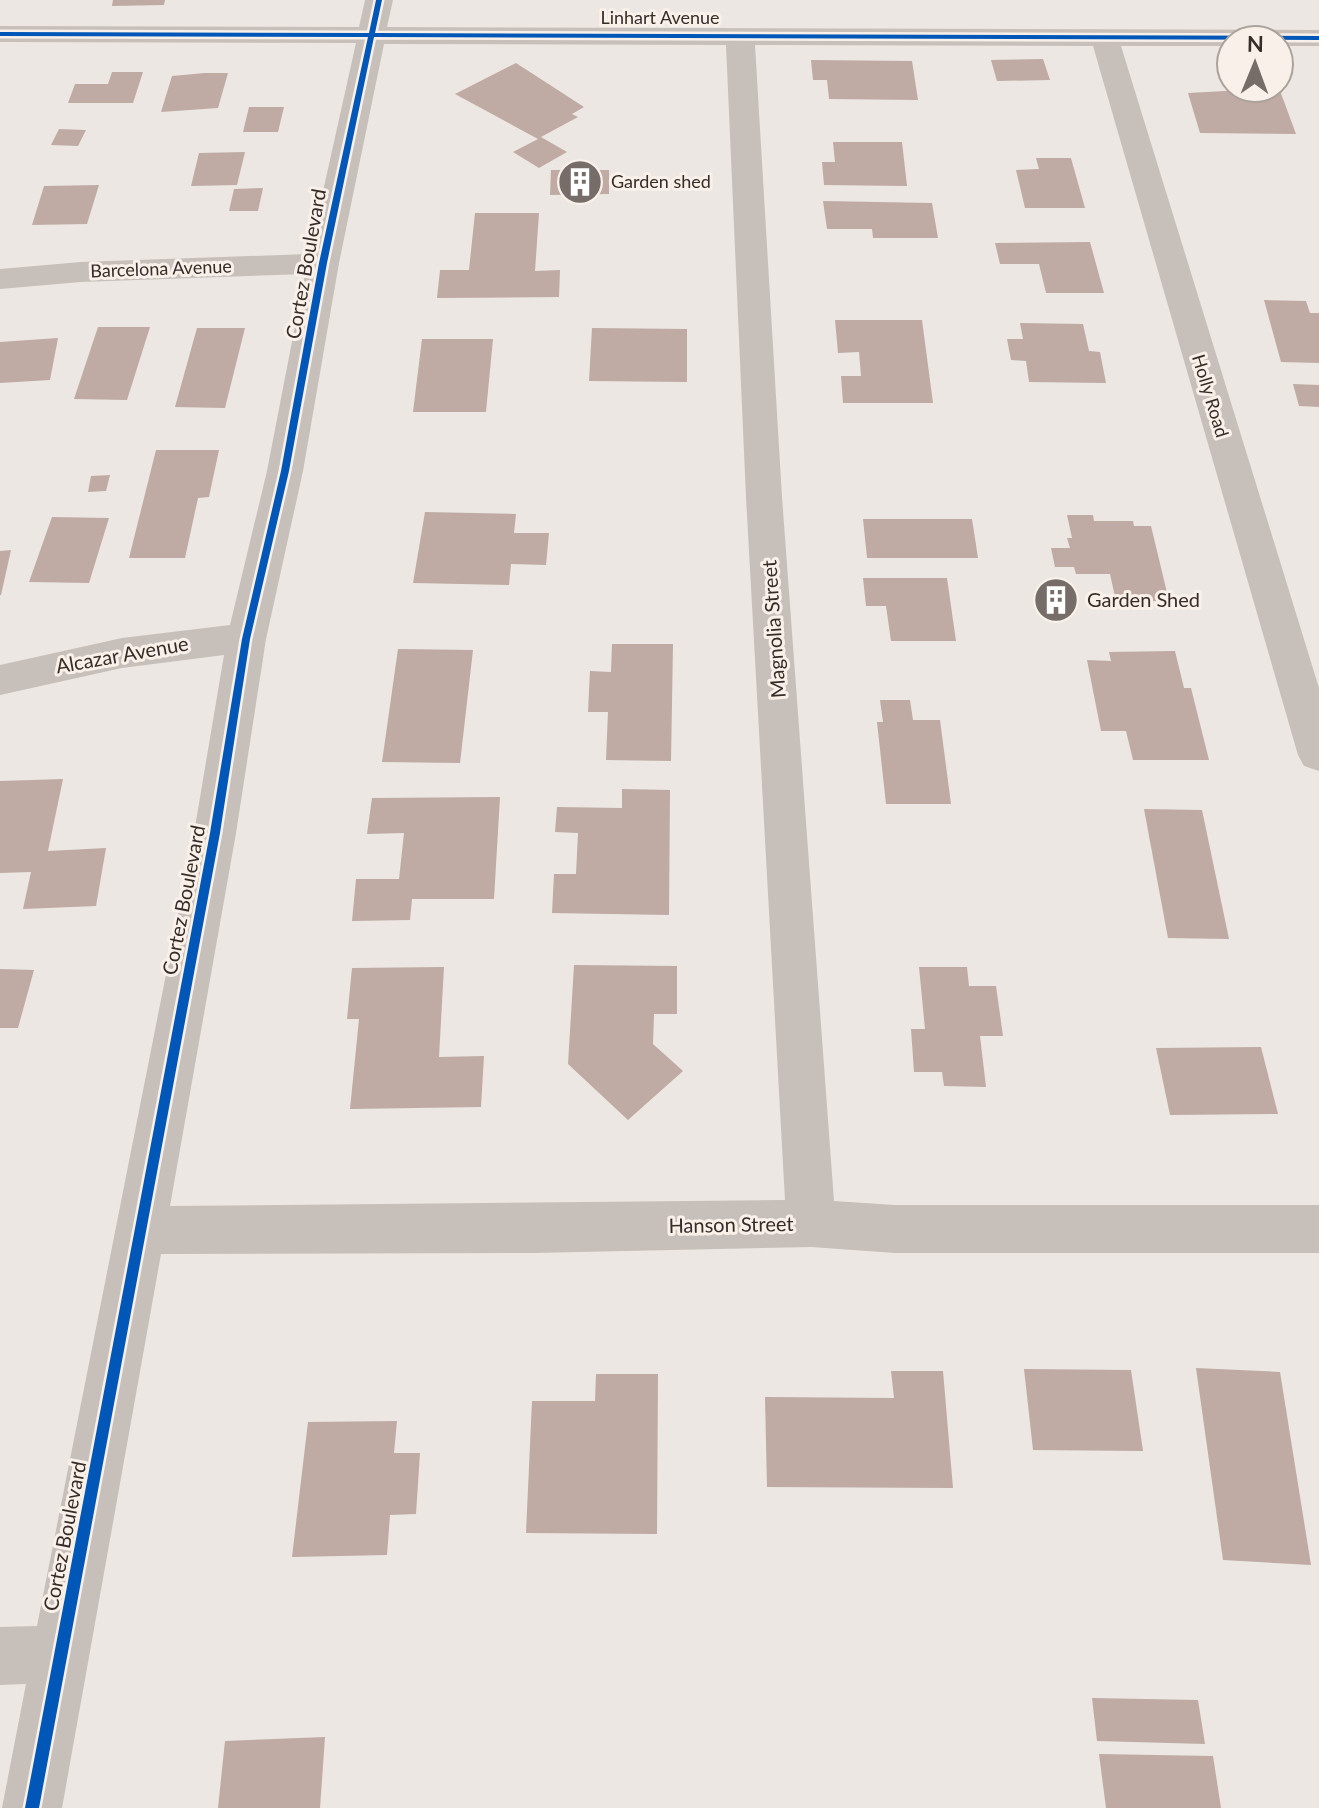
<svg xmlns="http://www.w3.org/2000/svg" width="1319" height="1808" viewBox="0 0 1319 1808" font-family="Lato,sans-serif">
<rect width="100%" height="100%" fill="#ece7e2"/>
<!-- building -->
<g fill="#bfaaa4">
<path d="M113 0H165L164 5 112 6Z"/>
<path d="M1043 59 1050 80 997 81 991 60Z"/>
<path d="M811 60 912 61 918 100 829 99 827 80H813Z"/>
<path d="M516 63 584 107 572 114 578 117 541 137 567 152 539 168 513 152 538 139 455 94Z"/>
<path d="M112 72H143L133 103H68L75 84H108Z"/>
<path d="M205 73H228L218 108 161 112 172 76Z"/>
<path d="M1279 88 1296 134 1200 133 1188 93Z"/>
<path d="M249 107H284L278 132H243Z"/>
<path d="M59 129 86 130 78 146 51 145Z"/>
<path d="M833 142H902L907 186 824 185 822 162H835Z"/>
<path d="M245 152 237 185 191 186 199 153Z"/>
<path d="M1036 158H1071L1085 208H1025L1016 170 1039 169Z"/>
<path d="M551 170H609V194L550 195Z"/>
<path d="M99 185 87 224 32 225 44 186Z"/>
<path d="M263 188 258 211H229L234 189Z"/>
<path d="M823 201 932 203 938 238H873L872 229H827Z"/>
<path d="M475 213H539L535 271 560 270 559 297 437 298 440 270H469Z"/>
<path d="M1090 242 1104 293H1046L1039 264H1000L995 243Z"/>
<path d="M1264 300 1306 301 1310 313H1319V363L1281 362Z"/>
<path d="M835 320H922L933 403H843L841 376H861L859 352 838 353Z"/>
<path d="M1020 323 1083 324 1089 351 1100 352 1106 383 1029 382 1026 361 1011 360 1007 339H1023Z"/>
<path d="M98 327H150L127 400 74 399Z"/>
<path d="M197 328H245L225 408 175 407Z"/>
<path d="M592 328 687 329V382L589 381Z"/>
<path d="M58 338 50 380 0 383V342Z"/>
<path d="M422 339H493L486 412H413Z"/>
<path d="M1293 384 1319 385V407L1299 406Z"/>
<path d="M156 450H219L209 497 198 498 185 558H129Z"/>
<path d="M110 475 106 491 88 492 91 476Z"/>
<path d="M425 512 516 514 514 533H549L546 565 511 564 509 585 413 583Z"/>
<path d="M1067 515H1093L1094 521H1133L1134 526H1151L1169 601H1116L1110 574H1076L1074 567H1055L1051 548H1070L1067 538H1072Z"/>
<path d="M52 517 109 518 89 583 29 582Z"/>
<path d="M863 519H972L978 558H867Z"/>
<path d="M11 550 1 595H0V551Z"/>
<path d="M863 578H947L956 641H891L886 606H866Z"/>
<path d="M1045 592 1065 593 1067 608H1048Z"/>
<path d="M612 644H673L671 761 606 760 608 712H588L590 671 611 672Z"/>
<path d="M398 649 473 650 460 763 382 762Z"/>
<path d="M1175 651 1184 688H1191L1209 760H1133L1126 731H1101L1087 660 1111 661 1109 652Z"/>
<path d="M880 700H910L913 720H940L951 804H886L877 722H883Z"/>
<path d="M63 779 48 851 106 848 96 906 23 909 31 872 0 873V781Z"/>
<path d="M622 789 670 790 669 915 552 913 554 874H576L578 833 555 832 557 807 622 808Z"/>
<path d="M500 797 494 899H412L410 920 352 921 356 879H399L404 833 367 834 372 798Z"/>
<path d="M1144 809 1202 810 1229 939 1168 938Z"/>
<path d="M574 965 677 966V1014H654L653 1044 683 1071 628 1120 568 1064Z"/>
<path d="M444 967 439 1057 484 1056 481 1107 350 1109 359 1019H347L352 968Z"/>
<path d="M919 967H967L969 986H996L1003 1036H980L986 1087 944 1086 942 1072H914L911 1029H925Z"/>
<path d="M0 969 34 970 18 1028H0Z"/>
<path d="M1261 1047 1278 1114 1170 1115 1156 1048Z"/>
<path d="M1196 1368 1280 1372 1311 1565 1223 1560Z"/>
<path d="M1024 1369 1131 1370 1143 1451 1033 1450Z"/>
<path d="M891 1371H943L953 1488 767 1487 765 1397 894 1398Z"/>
<path d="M596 1374H658L657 1534 526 1533 532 1401H595Z"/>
<path d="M397 1421 394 1453H420L416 1514 390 1515 387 1555 292 1557 308 1422Z"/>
<path d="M1092 1698 1198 1700 1205 1744 1097 1741Z"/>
<path d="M325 1737 320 1808H218L225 1741Z"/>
<path d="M1099 1754 1213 1756 1221 1808H1106Z"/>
</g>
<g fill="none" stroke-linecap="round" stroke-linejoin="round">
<!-- minor -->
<path fill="#c6bfba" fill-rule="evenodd" d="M365 0H393L387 27 1319 30V46H1279V40H1231V46H1121L1319 688V771L1304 766 1298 755 1093 46 755 45 782 497 834 1201 895 1205H1319V1253H895L811 1247 534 1253 161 1254 62 1808H2L26 1684 0 1685V1627L37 1626 194 833 224 655 122 668 0 695V665L122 638 230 625 267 471 305 274 81 282 0 289V269L81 262 309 254 356 43 0 42V26L359 27ZM384 44 726 45 746 497 785 1200 170 1206 236 833 266 639 303 471 339 263Z"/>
<!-- cycleway casing -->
<g stroke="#f9f1e9" stroke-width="5">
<path id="cycleway" d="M376 0H382L375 33 1319 36V40L374 37 327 263 289 471 250 639 220 833 39 1808H25L210 833 242 639 281 471 319 263 368 37 0 36V32L369 33Z"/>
</g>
<!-- cycleway -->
<use href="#cycleway" fill="#0057b8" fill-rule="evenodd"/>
</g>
<!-- icons -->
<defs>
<g id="building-disc" transform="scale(2.3)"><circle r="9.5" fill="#766d69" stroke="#f9f1e9"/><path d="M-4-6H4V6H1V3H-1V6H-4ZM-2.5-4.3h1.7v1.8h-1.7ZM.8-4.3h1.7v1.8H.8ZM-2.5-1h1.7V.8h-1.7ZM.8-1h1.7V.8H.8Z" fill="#fff"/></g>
</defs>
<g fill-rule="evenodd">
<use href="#building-disc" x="580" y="182"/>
<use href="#building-disc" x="1056" y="600"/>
</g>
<g text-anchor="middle" stroke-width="6" stroke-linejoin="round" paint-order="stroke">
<!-- far-street labels -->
<g font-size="18" fill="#362c28" stroke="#f9f1e9">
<text x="660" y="24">Linhart Avenue</text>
<text transform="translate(161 269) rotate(-2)" y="6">Barcelona Avenue</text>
<text transform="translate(1210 396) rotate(73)" y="6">Holly Road</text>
</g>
<!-- far-poi labels -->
<g font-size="18" fill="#362c28" stroke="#f9f1e9" text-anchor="start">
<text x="611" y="188">Garden shed</text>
</g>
<!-- street labels -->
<g font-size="20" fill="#362c28" stroke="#f9f1e9">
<text transform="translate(306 264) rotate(-80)" y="7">Cortez Boulevard</text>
<text transform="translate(774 629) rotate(-94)" y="7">Magnolia Street</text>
<text transform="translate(122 655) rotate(-10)" y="7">Alcazar Avenue</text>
<text transform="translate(184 900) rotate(-79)" y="7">Cortez Boulevard</text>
<text transform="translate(731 1225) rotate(-1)" y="7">Hanson Street</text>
<text transform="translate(65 1536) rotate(-79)" y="7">Cortez Boulevard</text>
</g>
<!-- poi labels -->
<g font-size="20" fill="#362c28" stroke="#f9f1e9" text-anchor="start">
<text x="1087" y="607">Garden Shed</text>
</g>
</g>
<!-- north arrow -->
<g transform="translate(1255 64) rotate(1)"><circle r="38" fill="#f9f1e9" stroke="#aba29c" stroke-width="2"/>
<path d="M0-6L14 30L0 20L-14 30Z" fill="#766d69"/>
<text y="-12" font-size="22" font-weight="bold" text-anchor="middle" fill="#362c28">N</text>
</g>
</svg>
